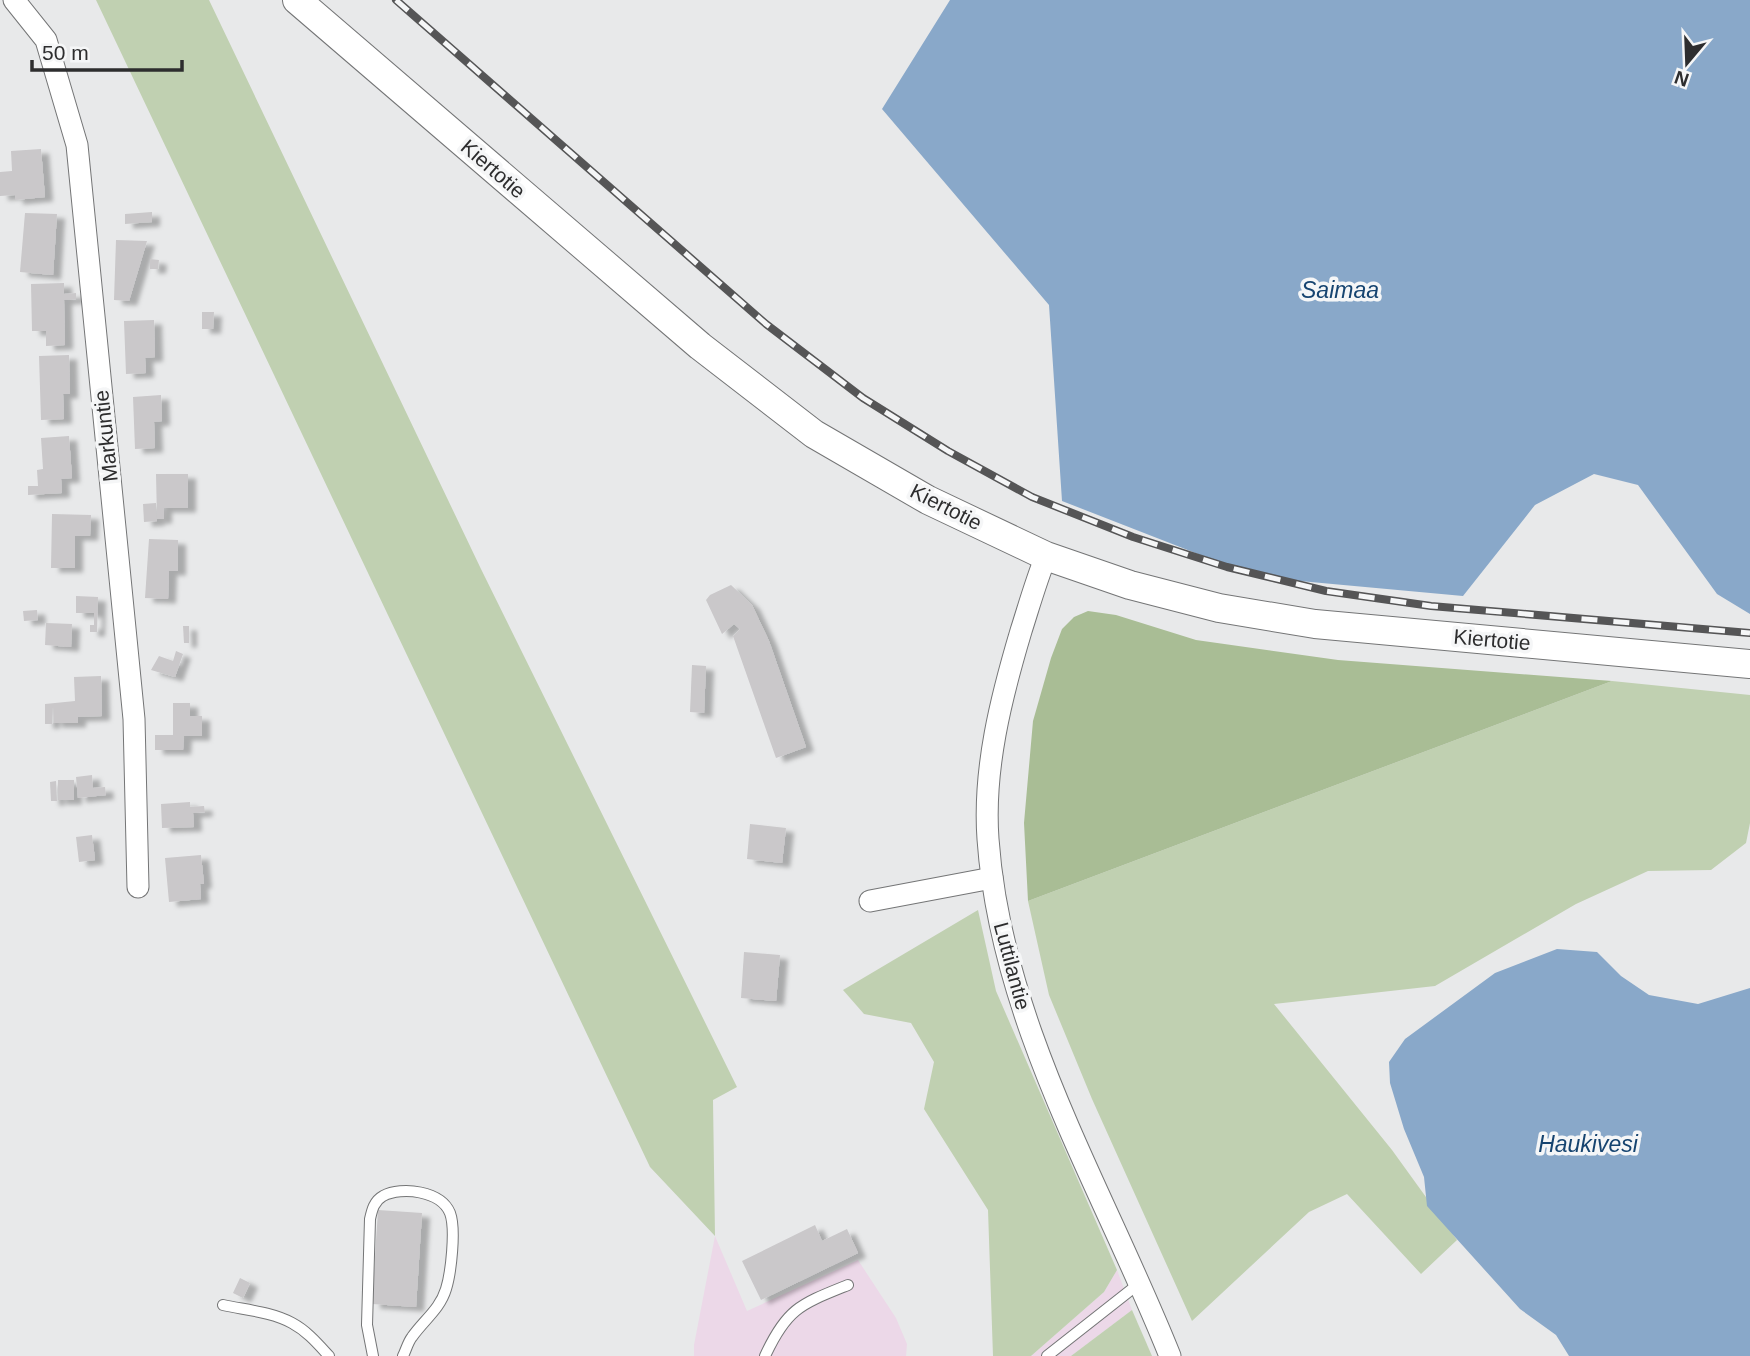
<svg xmlns="http://www.w3.org/2000/svg" width="1750" height="1356" viewBox="0 0 1750 1356" font-family="Arial,sans-serif">
<defs>
<filter id="shadow"><feDropShadow dx="8" dy="4.5" stdDeviation="2" flood-color="#0004"/></filter>
</defs>
<rect width="100%" height="100%" fill="#e8e9ea"/>
<!-- industrial -->
<g fill="#ecd8e8">
<path d="M715 1236 747 1311 858 1260 896 1318 907 1344 906 1356H694V1345Z"/>
<path d="M1117 1270 1132 1310 1071 1356H1031L1104 1292Z"/>
</g>
<!-- green -->
<g fill="#c0d0b1">
<path d="M96 0H209L481 569 737 1087 713 1100 715 1236 650 1167Z"/>
<path d="M1612 681 1750 695V823L1746 843 1711 870 1648 871 1576 904 1435 986 1274 1004 1392 1150 1457 1240 1421 1274 1347 1194 1309 1212 1192 1321 1092 1099 1049 995 1028 901Z"/>
<path d="M978 910 996 991 1117 1270 1104 1292 1031 1356H993L988 1210 924 1109 934 1062 911 1023 864 1014 843 990Z"/>
<path d="M1132 1310 1152 1356H1071Z"/>
</g>
<!-- forest -->
<path fill="#a9bd95" d="M1088 611 1116 615 1196 640 1338 660 1612 681 1028 901 1024 823 1033 721 1051 658 1062 629 1074 617Z"/>
<!-- water -->
<g fill="#89a8c9">
<path d="M950 0H1750V614L1717 594 1638 485 1594 474 1535 505 1463 596 1257 577 1062 501 1049 305 882 109Z"/>
<path d="M1557 949 1597 952 1621 976 1649 995 1698 1004 1750 988V1356H1569L1556 1335 1520 1309 1427 1206 1424 1177 1404 1129 1390 1083 1389 1062 1405 1039 1495 973Z"/>
</g>
<!-- building -->
<g fill="#cac8ca" filter="url(#shadow)">
<path d="M41 149 45 197 15 200V195L0 196V172L12 171 11 151Z"/>
<path d="M152 212V222L125 224V214Z"/>
<path d="M25 213 57 214 53 275 20 272Z"/>
<path d="M116 240 147 241 129 301 114 300Z"/>
<path d="M150 259 159 260 158 269H150Z"/>
<path d="M64 283V294L76 293V299L64 300 65 345 46 346V331H32L31 284Z"/>
<path d="M202 312H214L213 329H202Z"/>
<path d="M154 320 155 357 145 358 146 373 126 374 124 321Z"/>
<path d="M69 355 70 394H63L64 419 41 420 39 356Z"/>
<path d="M161 395 162 421 154 422 155 448 135 449 133 397Z"/>
<path d="M69 436 72 478 61 479 62 493 28 495V486H38L37 470 43 469 41 438Z"/>
<path d="M156 474H188V508H164V519H157Z"/>
<path d="M156 503 157 521 144 522 143 504Z"/>
<path d="M52 514 91 515 90 536H75V568H51Z"/>
<path d="M149 539 178 540V571H169L168 599 145 598Z"/>
<path d="M731 585 752 605 769 641 806 747 776 758 733 636 740 629 734 624 722 634 706 600 710 595Z"/>
<path d="M76 596 98 597 97 632H90V625H94V613H76Z"/>
<path d="M37 610 38 620 24 621 23 611Z"/>
<path d="M46 623 72 624 71 647 45 645Z"/>
<path d="M183 626H189V643H184Z"/>
<path d="M176 651 183 654 175 677 151 670 159 656 173 661Z"/>
<path d="M692 665 706 666 704 713 690 712Z"/>
<path d="M101 676 102 716 78 717V723H54L53 707 52 724H45V704L75 701 74 677Z"/>
<path d="M173 703H190V716H202V736H184L183 750H155V735H173Z"/>
<path d="M92 775 93 788 105 787 106 795 78 798 76 777Z"/>
<rect x="58" y="780" width="16" height="20"/>
<path d="M56 781 57 801H51L50 782Z"/>
<path d="M190 802V807L204 806 205 812 193 813 194 827 162 828 161 804Z"/>
<path d="M750 824 786 828 782 863 747 859Z"/>
<path d="M92 835 95 860 79 862 76 837Z"/>
<path d="M201 855 204 884H200L201 899 169 902 165 858Z"/>
<path d="M744 952 780 955 776 1001 741 998Z"/>
<path d="M378 1210 422 1213 416 1307 372 1304Z"/>
<path d="M815 1225 822 1241 847 1229 858 1253 761 1300 742 1261Z"/>
<path d="M240 1278 250 1283 243 1298 233 1293Z"/>
</g>
<g fill="none" stroke-linecap="round" stroke-linejoin="round">
<!-- service casing -->
<g stroke="#747576" stroke-width="12">
<g id="service">
<path d="M223 1305C246 1310 272 1312 292 1323 307 1331 318 1344 329 1356"/>
<path d="M373 1356 367 1325 370 1219C372 1210 374 1201 383 1196 402 1186 441 1191 450 1213 456 1229 451 1273 446 1289 440 1309 424 1320 412 1337 408 1342 406 1350 403 1356"/>
<path d="M765 1356C787 1308 801 1304 848 1285"/>
<path d="M1047 1356 1141 1282"/>
</g>
</g>
<!-- minor casing -->
<g stroke="#747576" stroke-width="23">
<g id="minor">
<path d="M14 0 46 40 77 145 134 719 138 887"/>
<path d="M1046 556C1036 581 1029 606 1021 631 1001 698 983 769 988 839 1001 1024 1103 1188 1170 1356"/>
<path d="M870 901 992 878"/>
</g>
</g>
<!-- tertiary casing -->
<g stroke="#747576" stroke-width="30">
<path id="tertiary" d="M297 0 700 346 814 434 928 500 1046 556 1130 585 1219 608 1315 624 1750 664"/>
</g>
<!-- service -->
<use href="#service" stroke="#fff" stroke-width="10"/>
<!-- minor -->
<use href="#minor" stroke="#fff" stroke-width="21"/>
<!-- tertiary -->
<use href="#tertiary" stroke="#fff" stroke-width="28"/>
<!-- rail casing -->
<g stroke="#555556" stroke-width="8">
<path id="rail" d="M396 0 766 324 863 398 948 451 1032 497 1133 537 1227 567 1326 591 1431 606 1750 633"/>
</g>
<!-- rail -->
<use href="#rail" stroke="#f5f6f7" stroke-width="5" stroke-dasharray="16" stroke-linecap="butt"/>
</g>
<g text-anchor="middle" stroke-width="7" stroke-linejoin="round" paint-order="stroke">
<!-- street labels -->
<g font-size="21" fill="#2d2d2e" stroke="#f5f6f7">
<text transform="translate(493 169) rotate(41)" y="7">Kiertotie</text>
<text transform="translate(106 436) rotate(-96)" y="7">Markuntie</text>
<text transform="translate(946 507) rotate(27)" y="7">Kiertotie</text>
<text transform="translate(1492 640) rotate(5)" y="7">Kiertotie</text>
<text transform="translate(1012 966) rotate(75)" y="7">Luttilantie</text>
</g>
<!-- water labels -->
<g font-size="23" font-style="italic" fill="#164470" stroke="#f5f6f7">
<text x="1340" y="298">Saimaa</text>
<text x="1588" y="1152">Haukivesi</text>
</g>
</g>
<!-- north arrow -->
<g transform="translate(1687 63) rotate(199)" stroke="#f5f6f7" stroke-width="5" paint-order="stroke">
<path d="M0-5L12 26L0 18L-12 26Z" fill="#2d2d2e"/>
<text y="-10" font-size="19" font-weight="bold" text-anchor="middle" fill="#2d2d2e">N</text>
</g>
<!-- scale -->
<path d="M32 60v10h150v-10" fill="none" stroke="#2d2d2e" stroke-width="3.5"/>
<text x="42" y="60" font-size="21" fill="#2d2d2e" stroke="#f5f6f7" stroke-width="5" paint-order="stroke">50 m</text>
</svg>
